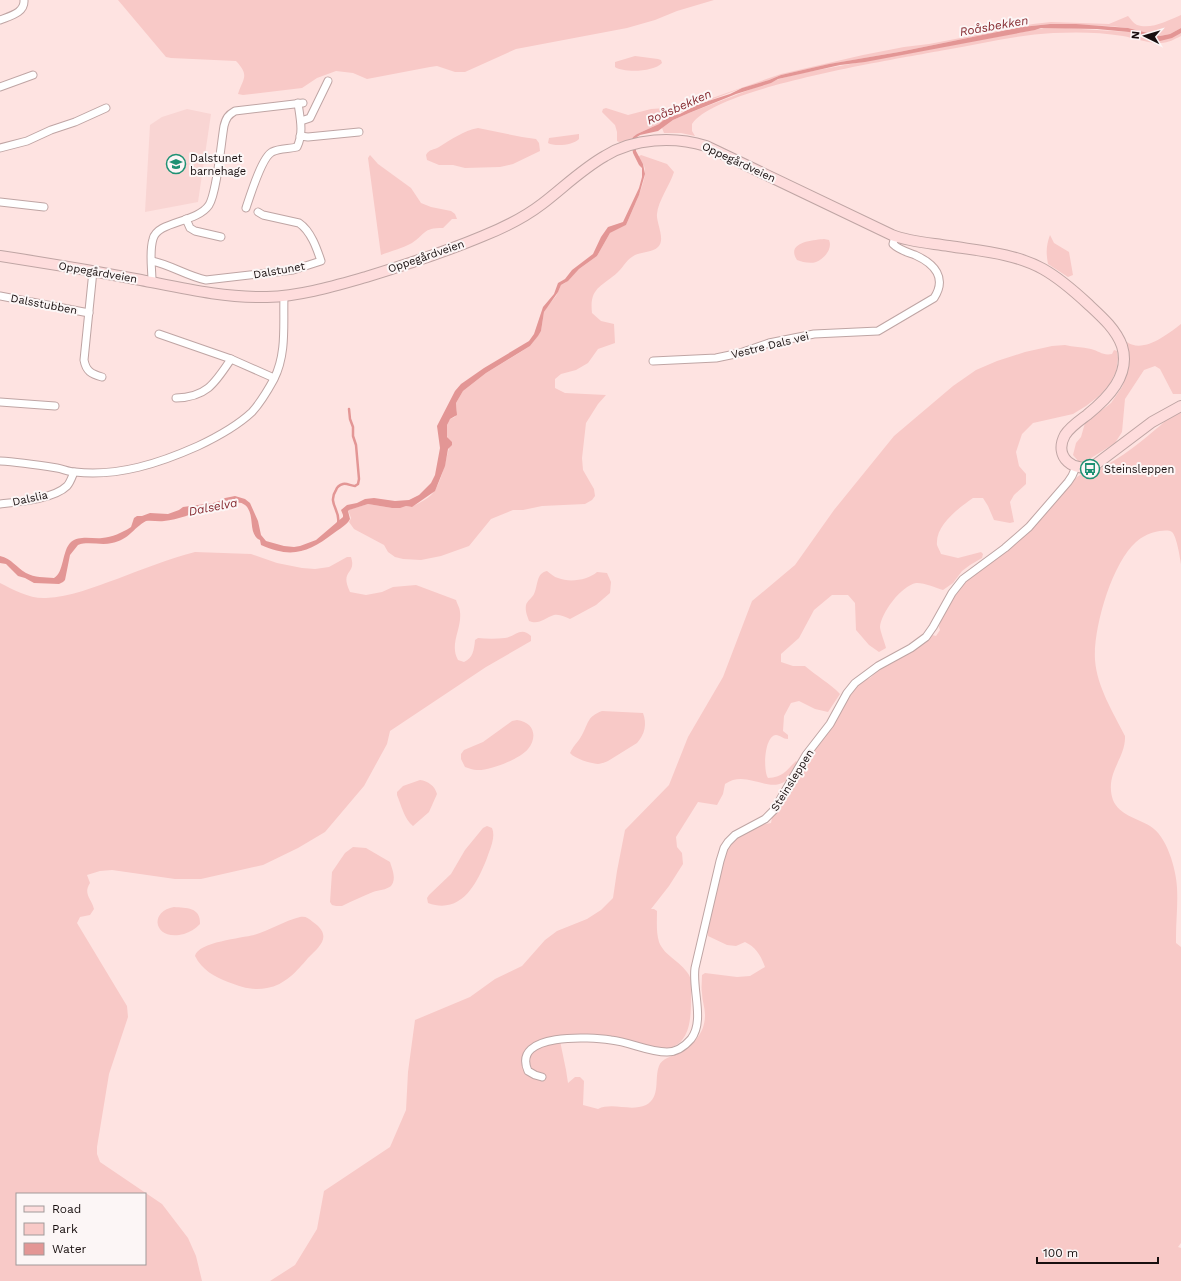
<svg xmlns="http://www.w3.org/2000/svg" width="1181" height="1281" viewBox="0 0 1181 1281" font-family="'Work Sans',sans-serif">
<rect width="100%" height="100%" fill="#fee3e1"/>
<!-- built -->
<path fill="#f9d5d3" d="M187 109 211 114 198 202 145 212 150 125 162 117Z"/>
<!-- green -->
<g fill="#f8c9c7" fill-rule="evenodd">
<path d="M118 0H714L677 11 655 20 627 28 516 49 465 72H455L437 66 430 67 367 79 353 73 336 71 317 78 302 88 243 95 238 94C243 78 250 76 236 61L171 58 166 57Z"/>
<path d="M1181 15V28L1170 34 1160 36 1128 28 1110 26 1050 24 1022 27 899 52 830 64 781 75 769 80 742 88 687 109 659 124 637 134 633 137 631 141 619 142 617 141V132L615 125 602 112 603 109 606 108 628 115 651 109 681 107 692 105 781 74 863 55 904 47 929 44 1033 24 1051 22 1109 24 1128 16C1131 19 1133 23 1137 25 1151 30 1169 20 1181 15Z"/>
<path d="M1049 27 1129 32 1157 40 1181 33V36C1175 39 1168 43 1161 43 1150 44 1134 38 1123 36 1100 32 1076 32 1053 33 1017 35 981 44 945 50 897 59 717 87 692 124V131L695 136 681 133H664L662 128 673 120 689 113 762 85C768 84 773 81 779 79 786 77 794 75 802 73Z"/>
<path d="M635 56 658 59 661 60 662 63C654 72 624 73 615 67V62Z"/>
<path d="M478 128 522 137 536 139 539 143 540 151 513 164 500 167 465 168 453 165H439L427 160 426 155C429 149 434 150 439 147 452 139 463 131 478 128Z"/>
<path d="M579 134V139C574 145 555 147 548 143L549 138Z"/>
<path d="M370 155 378 164 411 188 421 203 431 207 451 211 455 214 457 219H452L443 228C422 228 426 234 412 243 403 248 391 251 381 255L368 158Z"/>
<path d="M641 155 667 164 674 172C670 185 658 201 657 214 656 223 666 240 658 247 653 252 642 252 635 255 627 259 624 266 618 272 602 287 589 287 592 313L601 321 614 324 615 343 598 349 588 363 576 370 561 374 555 379V388L565 393 606 395 598 404 586 423 582 458 583 470 594 489 595 496 592 500 585 504 542 506 523 510H513L491 519 469 546 441 556 421 560 403 559 395 557 388 552 384 545 354 529 349 522 351 518 348 510 368 504 392 508 406 506 411 507C417 504 428 499 432 494 442 482 445 462 449 448 450 443 448 439 447 436 446 431 447 425 448 420L455 417 457 411 456 403 463 391 486 373 519 353 530 346 534 341 541 331 544 312 547 307 556 296 561 285 565 283 579 269 597 256 610 233 626 225C631 214 646 182 645 171 645 165 641 161 638 157Z"/>
<path d="M1050 235 1054 243 1069 252 1073 275 1068 277 1048 264C1046 253 1046 246 1050 235Z"/>
<path d="M824 239 829 240C833 249 824 259 816 262 810 264 802 262 797 260 785 242 814 240 824 239Z"/>
<path d="M1181 324V394H1173L1160 369 1155 366 1144 370 1125 399 1122 432 1115 443 1088 460 1079 462 1073 455 1076 443 1081 437 1085 423 1111 403 1122 387 1128 370 1129 360 1127 342C1143 354 1168 334 1181 324Z"/>
<path d="M1065 345C1073 347 1082 347 1091 349 1099 351 1103 356 1112 354L1114 350 1117 351 1118 358 1116 372 1109 385 1099 396 1086 406 1073 414 1033 423 1022 434 1016 452 1019 466 1026 474V484L1014 495 1010 502 1014 522 1010 523 994 520 988 506 983 498H973C959 508 935 525 937 545 938 548 940 551 941 554L958 558 981 552 983 554 982 558 970 565 962 571 953 583 943 590C937 588 922 582 916 583 901 586 881 613 880 627 880 631 885 643 886 648L879 652 869 645 856 630 855 603 848 595H832L814 610 799 638 781 654V662L793 666H805C816 676 830 683 840 694L828 712 815 709 799 701 791 703 784 716 783 731 788 735V739C783 739 780 735 776 735 764 736 763 771 768 778 783 777 786 771 796 761L797 762C796 767 794 770 792 774 774 801 749 767 725 784L723 794 717 805 698 802 676 837 677 847 682 853 683 864 669 886 651 909H654L657 911C657 921 656 932 659 942 665 957 680 960 689 975 692 980 691 990 691 996 691 1018 691 1046 664 1049L559 1036 566 1070 568 1083 575 1077H580L584 1081 583 1105 598 1109C613 1102 630 1112 646 1105 661 1097 654 1079 659 1066 662 1058 671 1057 679 1053 694 1044 705 1033 705 1015 705 1008 702 1000 702 993 701 988 702 981 702 975L705 973 737 977 750 976 765 967C761 956 756 947 745 942L736 946 727 945 708 936V928L725 853 729 844 740 836 761 825 771 823 772 818 801 768 854 689 862 681 870 678 880 669 923 643 932 635 936 636 940 630 939 627 940 622 956 593 963 584 1037 523 1077 477 1083 473 1088 474C1113 464 1135 447 1156 429 1166 421 1169 416 1181 411V564C1180 558 1177 537 1172 532 1168 529 1159 531 1155 532 1147 534 1142 537 1136 542 1112 563 1093 628 1095 660 1097 687 1113 712 1125 736 1126 759 1104 773 1113 800 1119 815 1137 818 1150 826 1167 836 1176 869 1177 888 1178 904 1176 921 1176 937V943L1181 947V1243L1178 1247 1181 1248V1281H270L295 1265 317 1229 324 1191 390 1147 406 1110 408 1072 415 1020 470 997 495 979 522 966 545 940 557 931 587 919 601 910 613 898 617 871 625 830 669 785 688 737 723 677 752 601 795 565 834 510 894 436 953 386 976 370 997 361 1025 352 1052 346Z"/>
<path d="M195 552 251 554 277 563 302 568 315 569 329 567 347 557H351C357 575 339 569 350 592L366 595 382 592 393 587 416 585 456 600C457 604 460 608 460 612 462 629 449 644 458 660L464 662C473 658 474 650 475 640L478 638C487 639 496 639 505 638 516 636 521 626 531 636V641L486 667 390 731 387 744 364 786 325 832 298 848 263 865 201 879H175L112 870 100 871 87 875 90 883C83 894 91 898 94 909L90 915 80 917 77 923 127 1006 128 1017 109 1074 97 1147V1154L100 1162 162 1204 188 1238 196 1256 202 1281H0V583C14 590 30 599 46 598 70 597 94 587 117 579 143 569 168 559 195 552ZM17 1194H145V1264H17Z"/>
<path d="M547 571C551 574 554 577 558 578 570 583 588 580 597 572L607 573 611 582 610 593 596 605 570 619C565 617 560 614 554 615 545 618 539 625 529 621 527 615 525 611 526 605 527 601 532 598 534 594 538 586 536 573 547 571Z"/>
<path d="M602 711 643 713C647 724 645 734 637 743L608 761C605 762 601 764 598 764 590 763 575 759 570 753L571 751C574 745 579 741 582 735 589 722 587 717 602 711Z"/>
<path d="M517 720C534 722 538 737 528 749 520 759 489 771 477 770 473 770 469 768 465 767L461 759V754L464 750 483 742 512 721Z"/>
<path d="M420 780C428 781 435 786 437 794L429 812 413 826C404 819 401 804 397 795V792L403 786Z"/>
<path d="M487 826 492 828C496 837 490 849 487 858 477 884 461 915 428 903L427 898 429 895 451 874 465 850 483 828Z"/>
<path d="M353 847 366 848 390 862C392 869 397 879 391 886 386 890 379 890 373 892 363 896 352 901 342 906H336L332 905 330 902 332 872 345 853Z"/>
<path d="M174 907C186 908 201 907 200 924 195 929 190 932 184 934 154 942 148 911 174 907Z"/>
<path d="M300 917C306 916 308 918 313 922 333 936 320 946 308 958 297 971 285 985 267 988 253 991 241 987 228 982 215 977 202 970 195 956 198 942 242 938 254 935 270 930 284 921 300 917Z"/>
</g>
<!-- water -->
<path fill="#e39695" d="M1050 24H1076L1128 28 1160 36 1170 34 1181 28V33L1172 38 1160 41 1129 32 1097 29 1041 28 1035 30 865 62 840 65 778 79 771 83 736 94 689 113 673 120 658 131 640 135 637 137 636 139V151L643 164 645 174 639 195 626 225 610 233 597 256 579 269 568 281 561 285 558 292 544 312 541 331 538 336 530 346 486 373 463 391 456 403 457 415 450 419 447 425V437L452 442V445L448 449 445 466 435 491 412 507 406 506 400 508H392L368 504 349 510 348 511 350 519C347 525 339 529 334 533 309 552 292 559 261 545L260 540C247 534 256 514 245 505 238 499 228 505 221 508 216 510 211 508 206 509 193 513 178 520 164 521 158 522 152 520 146 521 132 529 130 539 112 543 101 546 89 541 78 545L70 555 65 580 63 582 59 584 34 583 25 578 18 576 6 564 0 563V556C12 559 16 567 26 573 35 578 44 577 54 578 64 573 62 550 71 542 80 535 92 539 102 538 112 537 122 533 131 527L134 518 137 516H142L150 513 168 514 179 510 183 507 213 503 219 501 225 498 235 496 245 499 250 503 258 521 261 535 266 541 284 546 294 547 300 546 316 540 343 517V515L341 510 347 505 357 503 365 499 374 498 395 501 409 500 419 495 431 483 435 475 440 448 437 426 455 391 461 384 484 368 529 341 534 334 543 307 554 294 558 283 565 279 572 270 593 254 601 237 608 227 623 222 639 188 642 177V168L639 165 633 153 631 141 633 137 637 134 659 124 669 116 680 114 696 105 730 94 742 88 769 80 781 75 829 64 899 52 1022 27Z"/>
<g fill="none" stroke-linecap="round" stroke-linejoin="round">
<!-- stream -->
<path stroke="#e39695" stroke-width="2.5" d="M338 523C341 510 327 504 336 490 337 487 339 485 343 484 347 483 351 486 355 486L358 484 359 479 356 445 353 436V427L350 419 349 409"/>
<!-- street casing -->
<g stroke="#bfa5a4" stroke-width="9">
<g id="street">
<path d="M0 20C10 16 25 13 24 0"/>
<path d="M0 87 33 75"/>
<path d="M301 121 310 118 328 81"/>
<path d="M300 136 308 137 359 132"/>
<path d="M0 148 27 141 51 130 75 122 106 108"/>
<path d="M0 202 44 207"/>
<path d="M246 208C250 196 262 157 272 152 279 148 289 149 297 147 304 133 300 118 298 103"/>
<path d="M186 219 190 228 195 231 221 237"/>
<path d="M152 261C171 265 187 276 206 280L293 270 321 261C317 249 311 231 299 223L263 215 258 212"/>
<path d="M93 271 84 360C86 371 91 374 102 377"/>
<path d="M152 282C152 268 149 252 153 239 157 221 197 223 209 205 217 192 221 143 224 126 226 118 228 115 235 111L303 103"/>
<path d="M0 296 89 313"/>
<path d="M159 334 231 359 274 378"/>
<path d="M653 361 716 358 740 353 769 343 814 334 878 331 934 298C947 278 935 264 915 255 907 252 899 250 893 244L895 236"/>
<path d="M176 398C207 397 215 383 231 359"/>
<path d="M0 402 55 406"/>
<path d="M0 461C19 462 38 465 57 468 63 469 69 472 75 472 118 477 160 463 198 446 217 437 236 427 252 412 260 403 268 390 274 379 287 353 283 324 284 296"/>
<path d="M0 504C18 502 54 499 67 486 70 483 72 477 74 472"/>
<path d="M542 1077 535 1075 528 1071C511 1032 591 1037 611 1040 630 1042 648 1052 667 1052 677 1052 685 1046 691 1039 705 1021 692 990 695 968L720 861 724 848 728 842 735 835 765 819 774 810 806 755 830 724 847 693 855 683 878 666 911 648 926 637 933 627 952 593 963 579 1005 548 1029 527 1068 482 1072 476 1076 467"/>
</g>
</g>
<!-- secondary casing -->
<g stroke="#bfa5a4" stroke-width="12">
<path id="secondary" d="M0 256C47 263 94 271 141 280 182 288 224 298 267 297 301 296 334 286 366 277 405 265 445 252 483 236 503 228 525 217 542 204 563 188 582 169 605 156 634 138 674 136 706 146L892 235C910 242 930 243 949 246 980 251 1014 253 1043 269 1059 278 1074 291 1088 304 1101 316 1116 329 1122 346 1131 375 1108 398 1087 415 1079 421 1070 427 1065 435 1053 457 1074 474 1095 465L1152 422 1181 406"/>
</g>
<!-- street -->
<use href="#street" stroke="#fff" stroke-width="7"/>
<!-- secondary -->
<use href="#secondary" stroke="#fedcdc" stroke-width="10"/>
</g>
<!-- icons -->
<defs>
<g id="school-ring" transform="scale(1)"><circle r="9.5" fill="#fcf6f6" stroke="#1e9173" stroke-width="1.5"/><path d="M0-5L7-2L0 1L-7-2ZM-4 1L0 2.5L4 1V4Q0 6-4 4Z" fill="#1e9173"/></g>
<g id="bus-ring" transform="scale(1)"><circle r="9.5" fill="#fcf6f6" stroke="#1e9173" stroke-width="1.5"/><path d="M-5-6H5V4H4V6H2V4H-2V6H-4V4H-5ZM-3.5-4V0h7V-4ZM-3.5 1.2v1.5H-2V1.2ZM2 1.2v1.5H3.5V1.2Z" fill="#1e9173"/></g>
</defs>
<g fill-rule="evenodd">
<use href="#school-ring" x="176" y="164"/>
<use href="#bus-ring" x="1090" y="469"/>
</g>
<g text-anchor="middle" stroke-width="4" stroke-linejoin="round" paint-order="stroke">
<!-- poi labels -->
<g font-size="11" fill="#180f0f" stroke="#fcf6f6" text-anchor="start">
<text x="190" y="162">Dalstunet<tspan x="190" dy="13">barnehage</tspan></text>
<text x="1104" y="473">Steinsleppen</text>
</g>
<!-- street labels -->
<g font-size="11" fill="#180f0f" stroke="#fcf6f6">
<text transform="translate(739 162) rotate(25)" y="4">Oppegårdveien</text>
<text transform="translate(426 256) rotate(-19)" y="4">Oppegårdveien</text>
<text transform="translate(279 270) rotate(-10)" y="4">Dalstunet</text>
<text transform="translate(98 272) rotate(10)" y="4">Oppegårdveien</text>
<text transform="translate(44 304) rotate(11)" y="4">Dalsstubben</text>
<text transform="translate(770 345) rotate(-14)" y="4">Vestre Dals vei</text>
<text transform="translate(30 498) rotate(-12)" y="4">Dalslia</text>
<text transform="translate(792 780) rotate(-58)" y="4">Steinsleppen</text>
</g>
<!-- water labels -->
<g font-size="12" font-style="italic" fill="#862b31" stroke="#fcf6f6">
<text transform="translate(994 26) rotate(-10)" y="4">Roåsbekken</text>
<text transform="translate(679 107) rotate(-24)" y="4">Roåsbekken</text>
<text transform="translate(213 507) rotate(-11)" y="4">Dalselva</text>
</g>
</g>
<!-- legend -->
<rect x="16" y="1193" width="130" height="72" fill="#fcf6f6" stroke="#a19a9a"/>
<rect x="24" y="1206" width="20" height="6" fill="#fedcdc" stroke="#a19a9a"/>
<text x="52" y="1213" font-size="12" fill="#180f0f">Road</text>
<rect x="24" y="1223" width="20" height="12" fill="#f8c9c7" stroke="#a19a9a"/>
<text x="52" y="1233" font-size="12" fill="#180f0f">Park</text>
<rect x="24" y="1243" width="20" height="12" fill="#e39695" stroke="#a19a9a"/>
<text x="52" y="1253" font-size="12" fill="#180f0f">Water</text>
<!-- north arrow -->
<g transform="translate(1145 36) rotate(275)" stroke="#fcf6f6" stroke-width="3" paint-order="stroke">
<path d="M0-3L7 15L0 10L-7 15Z" fill="#180f0f"/>
<text y="-6" font-size="11" font-weight="bold" text-anchor="middle" fill="#180f0f">N</text>
</g>
<!-- scale -->
<path d="M1037 1257v6h121v-6" fill="none" stroke="#180f0f" stroke-width="2"/>
<text x="1043" y="1257" font-size="12" fill="#180f0f" stroke="#fcf6f6" stroke-width="3" paint-order="stroke">100 m</text>
</svg>
